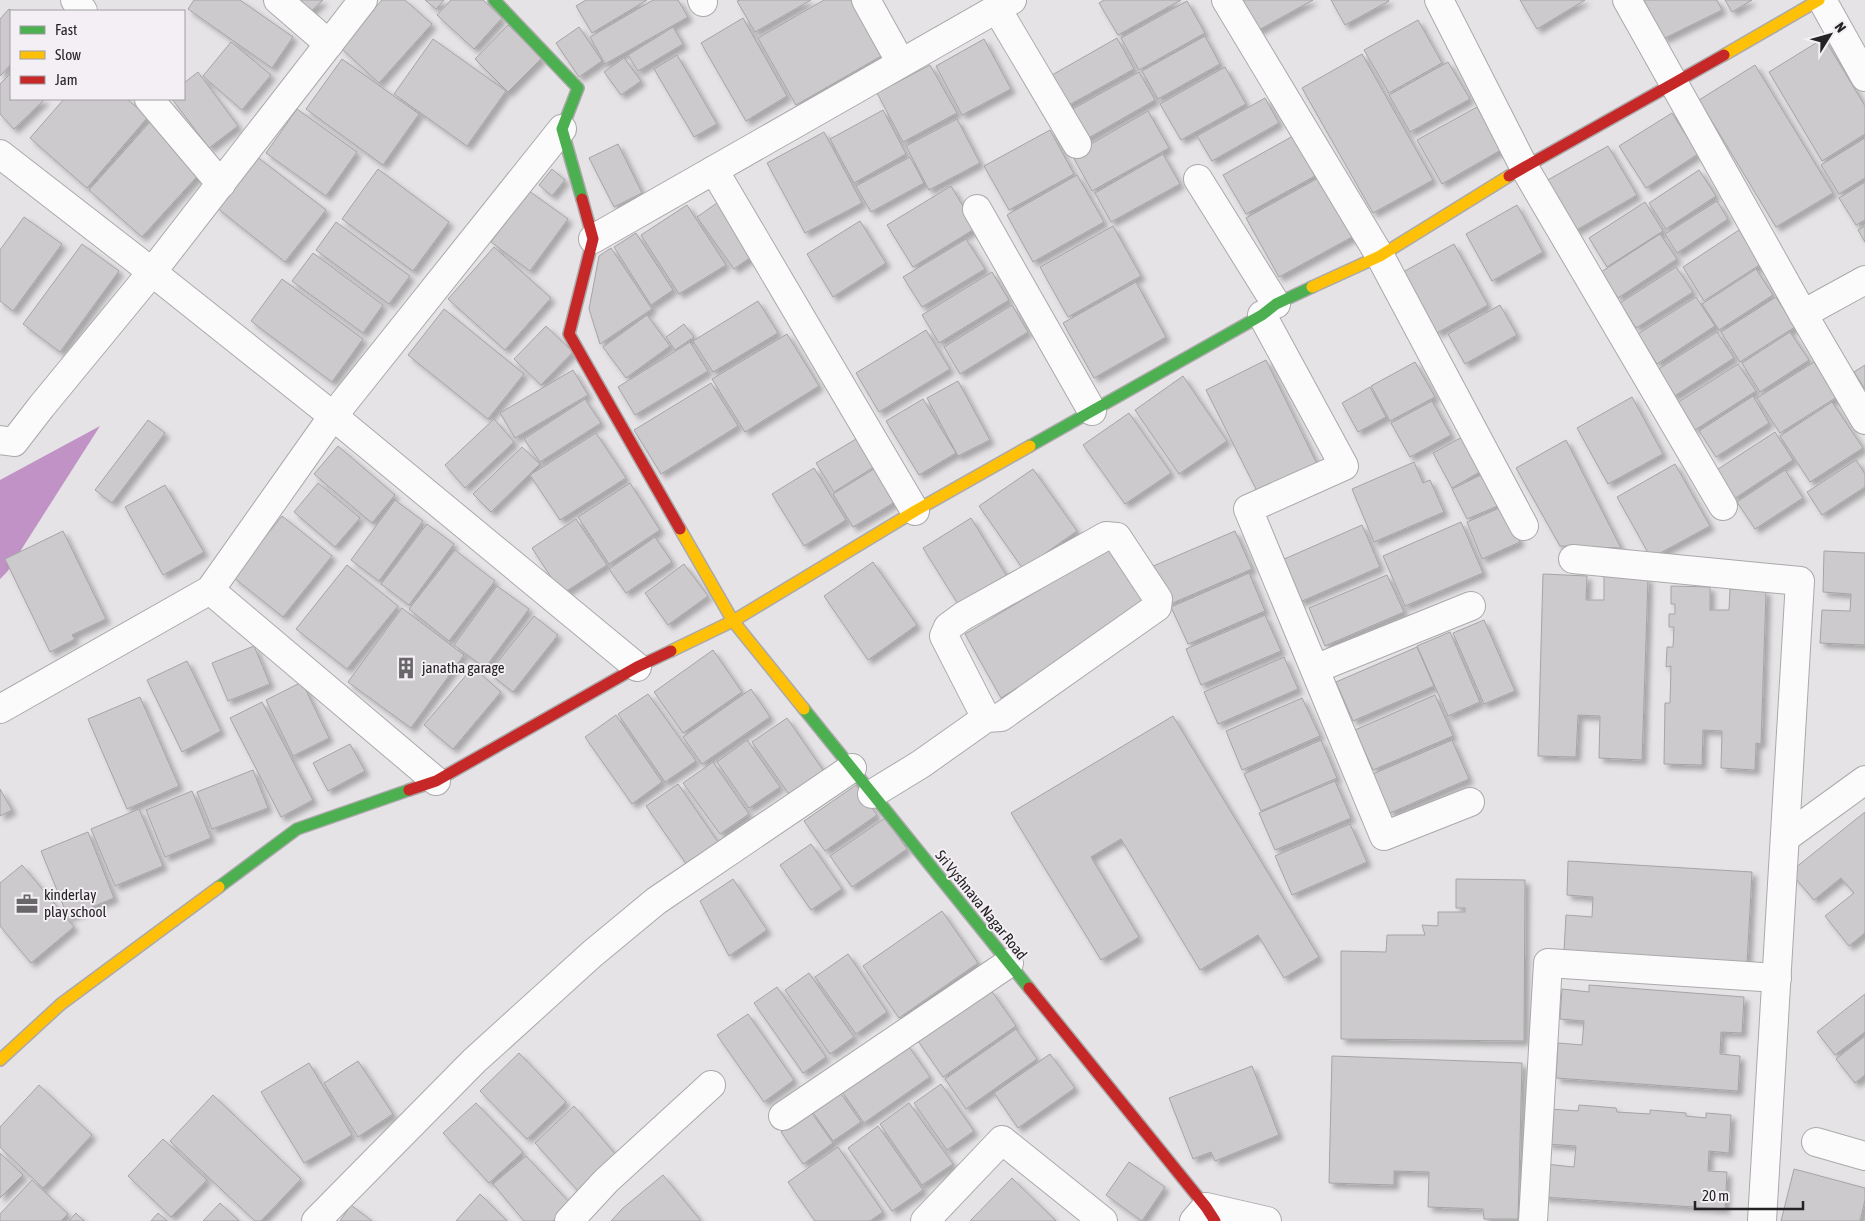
<svg xmlns="http://www.w3.org/2000/svg" width="1865" height="1221" viewBox="0 0 1865 1221" font-family="'Asap Condensed',sans-serif">
<defs>
<filter id="shadow"><feDropShadow dx="4.5" dy="4.5" stdDeviation="2.5" flood-color="#0004"/></filter>
</defs>
<rect width="100%" height="100%" fill="#e5e3e5"/>
<!-- water -->
<path fill="#c092c6" d="M100 426 7 572 0 579V480Z"/>
<!-- building -->
<g fill="#cccacc" stroke="#a6a4a6" filter="url(#shadow)">
<path d="M194 0H240L293 37 272 68 188 9Z"/>
<path d="M294 0H323L307 15Z"/>
<path d="M382 0H405L432 24 379 83 340 47Z"/>
<path d="M425 0H444L436 9Z"/>
<path d="M451 0H483L502 18 474 49 437 15Z"/>
<path d="M586 0H647L592 33 576 6Z"/>
<path d="M653 0H678L688 17 605 64 590 37Z"/>
<path d="M740 0H811L755 32 737 1Z"/>
<path d="M824 0H851L883 55 796 105 758 38Z"/>
<path d="M1104 0H1181L1118 35 1099 3Z"/>
<path d="M1240 0H1313L1257 31Z"/>
<path d="M1331 0H1388L1389 1 1345 25Z"/>
<path d="M1520 0H1585L1537 29Z"/>
<path d="M1644 0H1717L1722 10 1663 39Z"/>
<path d="M1725 0H1752L1732 12Z"/>
<path d="M1187 1 1205 33 1139 70 1121 38Z"/>
<path d="M9 9 12 11 11 64 0 76V19Z"/>
<path d="M743 18 787 96 746 121 701 43Z"/>
<path d="M1418 20 1442 63 1389 93 1364 50Z"/>
<path d="M508 25 542 58 508 92 475 59Z"/>
<path d="M579 27 602 61 579 77 556 43Z"/>
<path d="M673 27 683 44 638 71 628 55Z"/>
<path d="M1205 36 1220 64 1158 99 1142 71Z"/>
<path d="M1117 38 1134 69 1062 109 1045 79Z"/>
<path d="M1824 38 1865 106V134L1822 161 1769 72Z"/>
<path d="M433 39 506 91 467 146 394 94Z"/>
<path d="M984 39 1011 89 962 115 936 66Z"/>
<path d="M231 42 271 75 242 110 203 76Z"/>
<path d="M1362 54 1433 180 1373 213 1302 88Z"/>
<path d="M677 55 717 124 694 137 654 69Z"/>
<path d="M624 58 641 81 621 95 604 72Z"/>
<path d="M342 59 419 114 383 165 306 109Z"/>
<path d="M1448 62 1470 99 1410 132 1389 95Z"/>
<path d="M930 65 957 113 903 142 877 93Z"/>
<path d="M1755 65 1833 193 1776 227 1699 100Z"/>
<path d="M1225 67 1246 104 1181 140 1160 104Z"/>
<path d="M198 72 238 126 209 148 172 99H184V83Z"/>
<path d="M1139 72 1155 100 1078 144 1062 115Z"/>
<path d="M11 73V99H45L14 129 0 114V84Z"/>
<path d="M1265 98 1279 123 1212 161 1197 136Z"/>
<path d="M64 99H127L148 117 87 188 30 138Z"/>
<path d="M1477 107 1501 150 1442 184 1417 140Z"/>
<path d="M297 109 357 152 326 196 266 153Z"/>
<path d="M883 110 906 154 854 183 830 139Z"/>
<path d="M1148 111 1169 148 1092 191 1072 155Z"/>
<path d="M1672 113 1698 154 1646 188 1619 146Z"/>
<path d="M957 119 980 163 929 190 906 146Z"/>
<path d="M150 122 203 170 142 237 89 190Z"/>
<path d="M1050 130 1074 174 1009 210 984 166Z"/>
<path d="M824 132 862 203 805 233 767 163Z"/>
<path d="M1293 136 1315 176 1246 214 1223 175Z"/>
<path d="M1865 138V178L1839 194 1821 165Z"/>
<path d="M618 144 642 193 614 207 589 158Z"/>
<path d="M1608 146 1637 195 1575 231 1546 181Z"/>
<path d="M1163 154 1180 184 1111 222 1095 193Z"/>
<path d="M256 156 326 210 285 262 216 207Z"/>
<path d="M910 157 924 183 871 212 856 186Z"/>
<path d="M378 169 449 222 413 271 342 219Z"/>
<path d="M552 169 565 180 552 196 539 185Z"/>
<path d="M1699 170 1716 196 1666 229 1649 203Z"/>
<path d="M1077 175 1104 222 1033 262 1007 215Z"/>
<path d="M1320 177 1354 236 1279 277 1246 218Z"/>
<path d="M1865 182V220L1856 225 1839 198Z"/>
<path d="M951 186 976 228 913 267 887 225Z"/>
<path d="M529 191 568 219 530 271 491 242Z"/>
<path d="M1717 201 1728 219 1677 253 1665 234Z"/>
<path d="M1645 202 1663 231 1607 267 1589 238Z"/>
<path d="M717 203 754 255 734 269 697 217Z"/>
<path d="M687 205 726 265 679 294 641 235Z"/>
<path d="M1517 205 1543 252 1492 281 1466 234Z"/>
<path d="M24 217 62 244 13 311 0 301V250Z"/>
<path d="M860 221 886 263 833 297 807 254Z"/>
<path d="M336 222 410 276 389 304 316 250Z"/>
<path d="M1113 226 1141 276 1068 317 1040 267Z"/>
<path d="M1865 226V242L1858 230Z"/>
<path d="M1739 230 1761 264 1704 301 1683 267Z"/>
<path d="M636 233 673 290 651 305 614 247Z"/>
<path d="M1660 234 1677 259 1618 298 1601 272Z"/>
<path d="M966 239 985 269 922 307 903 277Z"/>
<path d="M82 244 119 271 60 352 23 324Z"/>
<path d="M1454 244 1488 305 1437 333 1403 272Z"/>
<path d="M494 247 551 298 505 350 448 299Z"/>
<path d="M611 248 652 309 600 344 589 309 599 256Z"/>
<path d="M313 253 383 305 363 333 292 281Z"/>
<path d="M1676 267 1693 292 1636 328 1620 303Z"/>
<path d="M1756 269 1773 295 1719 330 1702 304Z"/>
<path d="M992 272 1009 300 939 343 922 315Z"/>
<path d="M282 279 363 339 332 382 251 321Z"/>
<path d="M1136 282 1166 337 1094 378 1063 323Z"/>
<path d="M1696 297 1715 326 1657 364 1638 334Z"/>
<path d="M1776 297 1795 327 1740 362 1721 332Z"/>
<path d="M758 301 778 333 713 372 693 341Z"/>
<path d="M1012 305 1028 332 960 374 944 347Z"/>
<path d="M1500 305 1517 335 1465 364 1448 334Z"/>
<path d="M444 309 524 374 488 419 408 355Z"/>
<path d="M647 315 670 346 626 378 603 347Z"/>
<path d="M684 324 694 337 675 350 666 337Z"/>
<path d="M546 326 573 352 541 385 514 359Z"/>
<path d="M926 330 950 369 879 412 856 373Z"/>
<path d="M1717 332 1734 358 1673 397 1657 370Z"/>
<path d="M1790 332 1809 360 1760 392 1742 363Z"/>
<path d="M787 334 819 386 745 432 712 379Z"/>
<path d="M690 342 708 371 635 415 618 387Z"/>
<path d="M1266 360 1319 468 1260 497 1206 390Z"/>
<path d="M1415 362 1435 397 1390 421 1371 386Z"/>
<path d="M1814 362 1837 397 1780 433 1757 398Z"/>
<path d="M1738 364 1756 391 1695 430 1677 403Z"/>
<path d="M1865 365V389L1854 372Z"/>
<path d="M573 370 588 395 515 438 500 413Z"/>
<path d="M1183 376 1227 441 1179 474 1135 410Z"/>
<path d="M958 381 990 440 958 456 927 398Z"/>
<path d="M711 383 738 426 661 474 634 430Z"/>
<path d="M1370 387 1386 417 1358 432 1342 403Z"/>
<path d="M1753 396 1769 423 1716 457 1699 431Z"/>
<path d="M1632 397 1663 454 1608 484 1577 428Z"/>
<path d="M585 399 601 423 540 462 524 439Z"/>
<path d="M923 399 956 453 919 475 886 421Z"/>
<path d="M1432 401 1451 435 1410 457 1391 423Z"/>
<path d="M1832 402 1863 448 1810 482 1780 436Z"/>
<path d="M1129 413 1171 473 1125 504 1083 445Z"/>
<path d="M494 419 514 442 465 488 445 465Z"/>
<path d="M148 420 165 433 112 503 95 490Z"/>
<path d="M1775 432 1793 460 1734 499 1715 471Z"/>
<path d="M596 433 626 478 560 520 530 475Z"/>
<path d="M1464 436 1483 470 1452 488 1433 453Z"/>
<path d="M856 439 874 467 834 492 816 463Z"/>
<path d="M1566 440 1621 548 1560 546 1516 468Z"/>
<path d="M338 446 395 495 372 523 314 474Z"/>
<path d="M522 447 540 464 491 512 473 494Z"/>
<path d="M1856 460 1865 474V487L1822 515 1807 492Z"/>
<path d="M1414 462 1423 483 1430 480 1444 512 1374 542 1352 489Z"/>
<path d="M1675 464 1710 526 1651 558 1617 497Z"/>
<path d="M814 468 846 520 804 546 772 494Z"/>
<path d="M874 469 895 502 853 527 833 494Z"/>
<path d="M1033 469 1077 531 1023 569 979 506Z"/>
<path d="M1785 470 1803 498 1755 529 1737 502Z"/>
<path d="M1485 473 1500 505 1467 519 1452 489Z"/>
<path d="M318 483 360 518 335 547 294 512Z"/>
<path d="M630 483 660 530 609 564 578 517Z"/>
<path d="M165 485 204 552 163 575 125 507Z"/>
<path d="M395 500 423 521 379 581 351 560Z"/>
<path d="M1504 506 1520 542 1482 559 1467 522Z"/>
<path d="M282 516 332 556 283 617 233 577Z"/>
<path d="M971 518 1011 583 963 612 923 548Z"/>
<path d="M576 519 607 565 562 594 532 548Z"/>
<path d="M1461 522 1483 573 1405 606 1383 556Z"/>
<path d="M427 524 454 544 409 605 381 584Z"/>
<path d="M1362 525 1380 567 1300 602 1282 560Z"/>
<path d="M63 531 106 619 72 635 75 639 50 652 5 559Z"/>
<path d="M1235 531 1252 569 1168 605 1151 567Z"/>
<path d="M655 537 672 562 626 593 609 569Z"/>
<path d="M1113 546 1155 601 1001 698 965 634Z"/>
<path d="M455 550 495 581 449 641 409 609Z"/>
<path d="M1824 551 1865 553V645L1820 643 1822 610 1850 611 1851 594 1823 592Z"/>
<path d="M873 562 917 625 868 660 824 596Z"/>
<path d="M684 564 708 596 668 625 645 593Z"/>
<path d="M347 565 398 606 347 669 296 629Z"/>
<path d="M1249 573 1265 611 1188 644 1171 607Z"/>
<path d="M1543 574 1587 576 1586 600H1604V576L1648 578 1642 760 1599 758 1600 716 1578 715 1576 757 1538 756Z"/>
<path d="M1387 575 1404 612 1325 646 1309 608Z"/>
<path d="M497 586 529 609 485 668 454 645Z"/>
<path d="M1671 586 1710 587V610H1729L1730 589 1766 591 1761 744 1756 743 1755 770 1721 768 1722 731 1703 730 1702 765 1664 764 1665 703H1670L1671 666 1666 667 1667 647H1673L1674 627H1669V614H1675V604H1671Z"/>
<path d="M402 608 464 655 411 728 348 682Z"/>
<path d="M1265 615 1281 651 1201 685 1186 649Z"/>
<path d="M534 616 558 635 513 692 489 673Z"/>
<path d="M1484 620 1515 691 1484 704 1453 633Z"/>
<path d="M1450 632 1480 702 1448 716 1417 646Z"/>
<path d="M254 646 270 684 228 701 212 663Z"/>
<path d="M1417 647 1434 686 1353 721 1336 682Z"/>
<path d="M713 650 742 692 683 733 654 692Z"/>
<path d="M1284 657 1298 689 1218 724 1204 692Z"/>
<path d="M187 661 221 731 182 752 147 680Z"/>
<path d="M473 667 501 692 453 749 424 725Z"/>
<path d="M302 682 329 738 293 756 266 700Z"/>
<path d="M751 689 770 717 702 764 683 737Z"/>
<path d="M648 694 696 761 665 782 618 714Z"/>
<path d="M1435 695 1453 736 1373 770 1355 730Z"/>
<path d="M140 697 179 786 127 809 88 719Z"/>
<path d="M1302 698 1320 736 1242 770 1226 731Z"/>
<path d="M262 702 313 800 281 817 230 718Z"/>
<path d="M616 715 662 782 632 804 585 737Z"/>
<path d="M1173 716 1319 957 1284 978 1258 935 1200 970 1121 839 1091 857 1139 937 1101 960 1011 813Z"/>
<path d="M787 718 825 773 791 797 752 742Z"/>
<path d="M747 740 780 787 749 808 717 762Z"/>
<path d="M1321 740 1337 778 1261 811 1244 774Z"/>
<path d="M1452 740 1469 779 1390 813 1373 774Z"/>
<path d="M350 744 365 771 328 791 313 763Z"/>
<path d="M713 762 749 814 720 834 683 783Z"/>
<path d="M253 770 268 808 212 829 197 792Z"/>
<path d="M1335 781 1351 818 1275 850 1259 813Z"/>
<path d="M678 784 718 842 687 865 646 806Z"/>
<path d="M856 785 877 815 825 851 804 821Z"/>
<path d="M0 789 12 810 0 816Z"/>
<path d="M192 791 211 838 165 857 146 810Z"/>
<path d="M139 809 163 866 115 886 91 829Z"/>
<path d="M1865 812V933L1849 946 1825 916 1854 893 1841 878 1814 900 1790 872Z"/>
<path d="M885 818 907 849 852 887 830 856Z"/>
<path d="M1350 824 1367 862 1292 895 1275 856Z"/>
<path d="M88 832 114 898 68 917 41 851Z"/>
<path d="M811 844 842 889 811 910 780 865Z"/>
<path d="M1568 861 1752 872 1747 963 1564 951 1566 915 1592 917 1593 897 1567 895Z"/>
<path d="M22 865 74 927 31 963 0 926V883Z"/>
<path d="M733 879 767 930 729 956 700 901Z"/>
<path d="M1456 879 1525 880 1524 1041 1341 1039V951L1386 952 1387 935H1425L1422 925 1438 926V912H1465V908H1456Z"/>
<path d="M942 911 978 963 899 1018 863 966Z"/>
<path d="M848 954 887 1012 856 1034 815 977Z"/>
<path d="M809 973 854 1037 830 1054 785 990Z"/>
<path d="M1589 985 1744 997 1742 1033 1721 1032 1720 1054 1740 1056 1738 1091 1556 1078 1558 1043 1582 1045 1584 1021 1560 1019 1562 989 1589 992Z"/>
<path d="M777 987 826 1057 803 1073 754 1003Z"/>
<path d="M991 990 1016 1026 943 1077 918 1041Z"/>
<path d="M1865 994V1032L1835 1055 1817 1032Z"/>
<path d="M748 1014 794 1080 764 1102 717 1035Z"/>
<path d="M1016 1029 1037 1059 966 1109 945 1079Z"/>
<path d="M1865 1036V1075L1855 1083 1836 1059Z"/>
<path d="M907 1044 930 1077 864 1123 841 1090Z"/>
<path d="M519 1053 566 1102 527 1139 480 1091Z"/>
<path d="M1050 1054 1075 1088 1018 1128 994 1093Z"/>
<path d="M1332 1056 1522 1063 1518 1219H1484L1483 1209 1428 1207 1429 1172 1394 1171V1185L1329 1183Z"/>
<path d="M358 1061 393 1114 358 1137 324 1083Z"/>
<path d="M309 1063 352 1135 304 1163 261 1092Z"/>
<path d="M1252 1066 1279 1135 1215 1161 1211 1152 1193 1159 1169 1098Z"/>
<path d="M941 1084 974 1131 947 1150 914 1103Z"/>
<path d="M39 1085 92 1135 43 1188 0 1147V1127Z"/>
<path d="M839 1091 861 1122 833 1141 812 1111Z"/>
<path d="M213 1095 301 1179 261 1221H255L170 1141Z"/>
<path d="M476 1103 523 1152 489 1183 443 1133Z"/>
<path d="M909 1103 953 1164 922 1185 880 1124Z"/>
<path d="M1579 1105 1616 1108 1617 1112 1650 1114V1110L1686 1113V1116L1706 1118V1113L1731 1115 1729 1153 1709 1151 1708 1171 1727 1172 1725 1209 1543 1197 1545 1164 1574 1167 1576 1146 1547 1144 1550 1109 1578 1111Z"/>
<path d="M574 1106 617 1156 579 1192 535 1143Z"/>
<path d="M811 1112 833 1143 803 1164 781 1132Z"/>
<path d="M878 1126 923 1190 892 1211 848 1148Z"/>
<path d="M163 1139 207 1180 171 1217 128 1176Z"/>
<path d="M838 1147 883 1212 870 1221H815L788 1182Z"/>
<path d="M0 1153 23 1175 0 1198Z"/>
<path d="M526 1156 571 1204 553 1221H524L493 1184Z"/>
<path d="M1129 1162 1165 1187 1142 1221 1106 1195Z"/>
<path d="M1794 1169 1865 1188V1200L1860 1221H1781Z"/>
<path d="M663 1175 701 1221H611L623 1208Z"/>
<path d="M1012 1178 1056 1221H970Z"/>
<path d="M32 1180 68 1214 61 1221H0V1214Z"/>
<path d="M480 1194 507 1221H456Z"/>
<path d="M220 1203 239 1221H203Z"/>
<path d="M351 1205 372 1221H340Z"/>
<path d="M76 1213 84 1221H69Z"/>
<path d="M158 1213 167 1221H151Z"/>
</g>
<g fill="none" stroke-linecap="round" stroke-linejoin="round">
<!-- street casing -->
<g stroke="#aba9ab" stroke-width="30">
<g id="street">
<path d="M75 0 83 11"/>
<path d="M278 0 329 44"/>
<path d="M702 0 703 2"/>
<path d="M866 0 901 63"/>
<path d="M1226 0 1380 256 1524 526"/>
<path d="M1439 0 1524 167 1723 506"/>
<path d="M1627 0 1803 314 1865 420"/>
<path d="M1822 0 1865 77"/>
<path d="M997 9 1077 144"/>
<path d="M149 99 221 184"/>
<path d="M0 154 152 272 333 416 637 667"/>
<path d="M714 170 915 511"/>
<path d="M1198 179 1276 304"/>
<path d="M977 209 1092 411"/>
<path d="M593 239 1012 0"/>
<path d="M1803 314 1865 280"/>
<path d="M1262 315 1344 466 1248 509 1384 836 1470 802"/>
<path d="M0 440 14 442 41 407 152 272 363 0"/>
<path d="M1573 559 1800 581 1762 1221"/>
<path d="M210 590 436 781"/>
<path d="M1315 669 1471 606"/>
<path d="M0 709 210 590 333 416 562 129"/>
<path d="M872 794 921 764 986 718 1001 717 1157 607 1158 599 1117 537 1106 536 963 616 948 627 944 636 986 718"/>
<path d="M1785 838 1865 780"/>
<path d="M783 1116 1009 963"/>
<path d="M1816 1142 1865 1156"/>
<path d="M316 1221 474 1061 592 954 656 901 852 768"/>
<path d="M569 1221 606 1181 711 1085"/>
<path d="M925 1221 1002 1140 1103 1221"/>
<path d="M1194 1221 1206 1207 1267 1221"/>
<path d="M1533 1221 1548 963 1777 978"/>
</g>
</g>
<!-- fast casing -->
<g stroke="#aba9ab" stroke-width="14">
<g id="fast">
<path d="M494 0 578 88 562 129 582 199"/>
<path d="M1030 446 1262 315 1276 304 1312 287"/>
<path d="M804 709 1029 988"/>
<path d="M219 887 297 829 409 790"/>
</g>
</g>
<!-- slow casing -->
<g stroke="#aba9ab" stroke-width="14">
<g id="slow">
<path d="M1724 55 1819 0"/>
<path d="M1312 287 1380 256 1509 176"/>
<path d="M680 529 733 621 804 709"/>
<path d="M671 651 733 621 915 511 1030 446"/>
<path d="M0 1060 61 1004 219 887"/>
</g>
</g>
<!-- jam casing -->
<g stroke="#aba9ab" stroke-width="14">
<g id="jam">
<path d="M1509 176 1724 55"/>
<path d="M582 199 593 239 569 334 680 529"/>
<path d="M409 790 436 781 637 667 671 651"/>
<path d="M1029 988 1206 1207 1215 1221"/>
</g>
</g>
<!-- street -->
<use href="#street" stroke="#fbfbfb" stroke-width="28"/>
<!-- fast -->
<use href="#fast" stroke="#4caf50" stroke-width="11"/>
<!-- slow -->
<use href="#slow" stroke="#ffc107" stroke-width="11"/>
<!-- jam -->
<use href="#jam" stroke="#c62828" stroke-width="11"/>
</g>
<!-- icons -->
<defs>
<g id="building-bare" transform="scale(1.725)"><path d="M-4-6H4V6H1V3H-1V6H-4ZM-2.5-4.3h1.7v1.8h-1.7ZM.8-4.3h1.7v1.8H.8ZM-2.5-1h1.7V.8h-1.7ZM.8-1h1.7V.8H.8Z" fill="#686668" stroke="#f3eff4" stroke-width="2.5" paint-order="stroke"/></g>
<g id="office-bare" transform="scale(1.725)"><path d="M-6-3h4V-5.5h4V-3h4V5H-6ZM-1-4.5V-3h2v-1.5ZM-6 0V1H6V0Z" fill="#686668" stroke="#f3eff4" stroke-width="2.5" paint-order="stroke"/></g>
</defs>
<g fill-rule="evenodd">
<use href="#building-bare" x="406" y="668"/>
<use href="#office-bare" x="27" y="904"/>
</g>
<g text-anchor="middle" stroke-width="4" stroke-linejoin="round" paint-order="stroke">
<!-- poi labels -->
<g font-size="15" fill="#242324" stroke="#f3eff4" text-anchor="start">
<text x="422" y="673">janatha garage</text>
<text x="44" y="900">kinderlay<tspan x="44" dy="17">play school</tspan></text>
</g>
<!-- street labels -->
<g font-size="15" fill="#242324" stroke="#f3eff4">
<text transform="translate(981 905) rotate(51)" y="5">Sri Vyshnava Nagar Road</text>
</g>
</g>
<!-- legend -->
<rect x="10" y="10" width="175" height="90" fill="#f3eff4" stroke="#a09da1"/>
<rect x="20" y="26" width="25" height="8" fill="#4caf50" stroke="#a09da1"/>
<text x="55" y="35" font-size="15" fill="#242324">Fast</text>
<rect x="20" y="51" width="25" height="8" fill="#ffc107" stroke="#a09da1"/>
<text x="55" y="60" font-size="15" fill="#242324">Slow</text>
<rect x="20" y="76" width="25" height="8" fill="#c62828" stroke="#a09da1"/>
<text x="55" y="85" font-size="15" fill="#242324">Jam</text>
<!-- north arrow -->
<g transform="translate(1830 35) rotate(53)" stroke="#f3eff4" stroke-width="4" paint-order="stroke">
<path d="M0-4L9 19L0 12L-9 19Z" fill="#242324"/>
<text y="-8" font-size="14" font-weight="bold" text-anchor="middle" fill="#242324">N</text>
</g>
<!-- scale -->
<path d="M1695 1201v8h108v-8" fill="none" stroke="#242324" stroke-width="2.5"/>
<text x="1702" y="1201" font-size="15" fill="#242324" stroke="#f3eff4" stroke-width="4" paint-order="stroke">20 m</text>
</svg>
